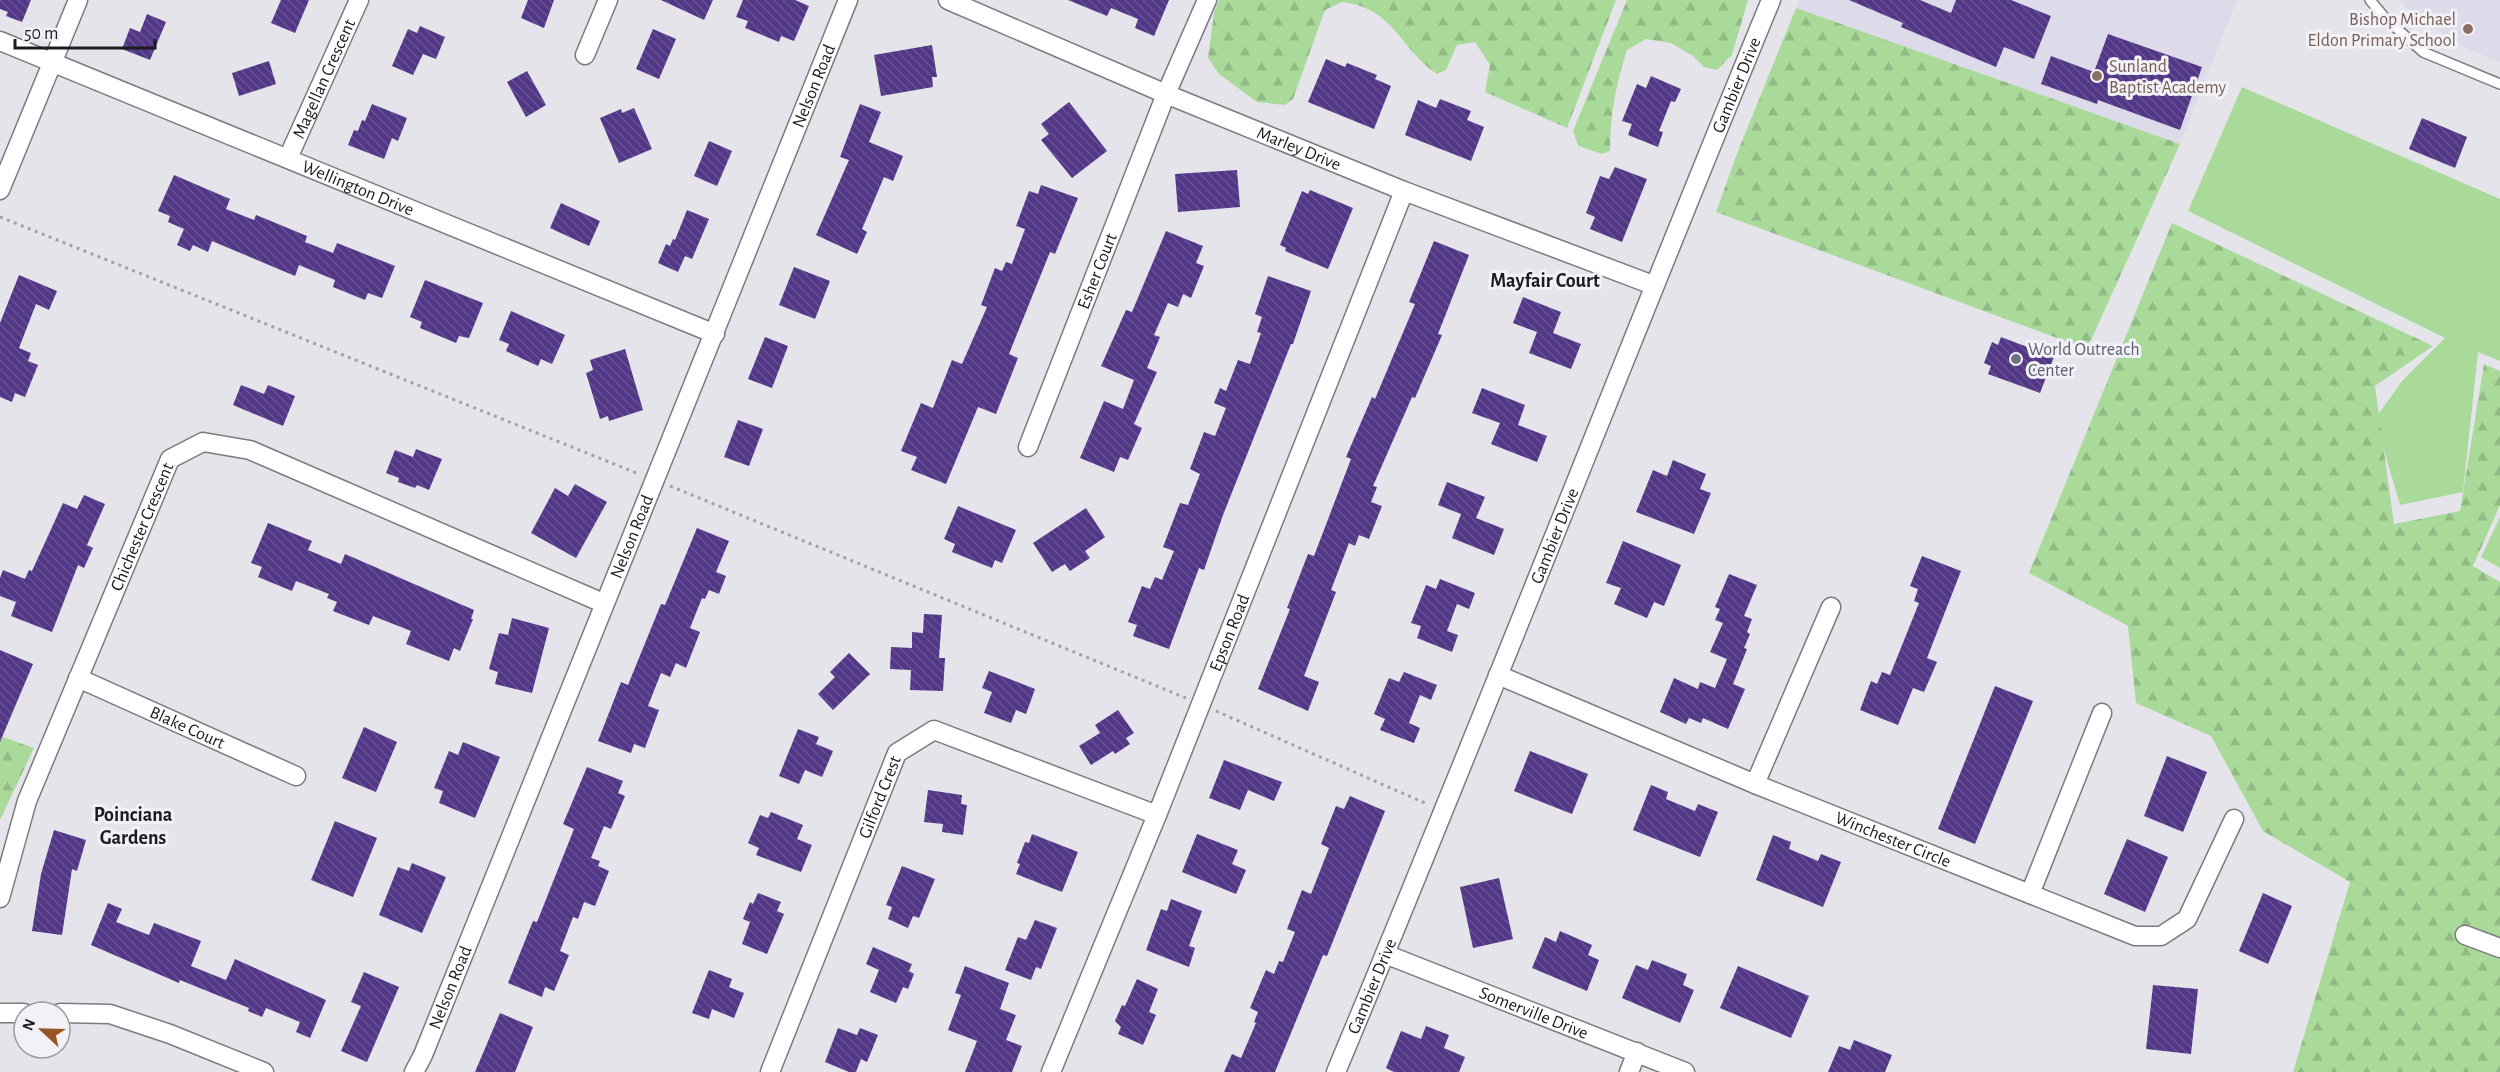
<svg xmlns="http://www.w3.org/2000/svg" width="2500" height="1072" viewBox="0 0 2500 1072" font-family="'Alegreya Sans',sans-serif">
<defs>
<pattern id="forest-firs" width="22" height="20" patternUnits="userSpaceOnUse" patternTransform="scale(1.5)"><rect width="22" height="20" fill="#aada9a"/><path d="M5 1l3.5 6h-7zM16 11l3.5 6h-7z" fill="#92ba84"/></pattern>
<pattern id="building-back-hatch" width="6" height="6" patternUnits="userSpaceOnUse" patternTransform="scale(1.5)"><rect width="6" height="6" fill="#523787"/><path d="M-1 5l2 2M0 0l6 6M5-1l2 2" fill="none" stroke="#675192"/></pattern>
</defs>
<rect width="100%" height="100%" fill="#e5e4eb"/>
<!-- built -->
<g fill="#dddae9">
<path d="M1799 0H2237L2180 144 1796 8Z"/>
<path d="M2400 0H2500V62L2467 49 2407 9Z"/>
</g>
<!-- grass -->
<g fill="#aada9a">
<path d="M2242 87 2500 199V361L2478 352 2463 492 2400 505 2375 419 2402 381 2445 338 2188 211Z"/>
<path d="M2500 517V568L2481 557Z"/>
</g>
<!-- forest -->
<g fill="url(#forest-firs)">
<path d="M1219 0H1616L1567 128 1485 92 1490 65 1475 42 1457 45 1446 70 1437 74C1400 49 1394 8 1342 2L1325 10 1293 99 1285 105 1257 102 1219 74 1208 58 1214 13Z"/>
<path d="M1627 0H1748L1732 55 1717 70 1704 67 1693 56 1671 43 1646 39 1627 50C1616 83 1610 115 1610 151L1602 154 1579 146 1573 131Z"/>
<path d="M1796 8 2180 144 2087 349 1716 212 1738 151Z"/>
<path d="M2172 223 2433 346 2375 386 2394 524 2460 511 2484 364 2500 371V505L2473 566 2500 582V1072H2293L2350 882 2263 831 2211 736 2136 703 2128 626 2029 573Z"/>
<path d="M0 736 34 748 0 820Z"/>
</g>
<!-- building -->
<g fill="url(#building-back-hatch)">
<path d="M0 0H31L22 22 6 16 8 12 0 9Z"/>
<path d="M281 0H309L295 33 271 23Z"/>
<path d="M528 0H554L544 28 521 18Z"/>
<path d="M661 0H713L704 20Z"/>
<path d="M743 0H795L809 6 794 41 781 36 779 42 745 28 748 21 736 17Z"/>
<path d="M1068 0H1169L1154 36 1135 28 1138 19 1111 8 1107 16Z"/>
<path d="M1849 0H1920L1951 13 1956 0H2011L2051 16 2034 59 2004 47 1996 67 1901 27 1903 23Z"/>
<path d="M147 14 166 22 150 60 122 49 130 28 140 32Z"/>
<path d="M420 26 445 37 436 59 423 54 413 75 392 66 408 29 417 33Z"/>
<path d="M653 29 676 39 659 79 636 69Z"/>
<path d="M2108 34 2202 67 2180 130 2098 100 2097 104 2041 84 2051 56 2094 72Z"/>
<path d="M932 45 937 77H932L933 87 881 96 874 55Z"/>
<path d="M1326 59 1345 67 1347 63 1377 75 1375 79 1391 86 1374 129 1308 102Z"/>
<path d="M269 61 276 84 239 96 232 73Z"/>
<path d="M527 71 546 105 526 117 507 82Z"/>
<path d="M1651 76 1681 89 1675 102 1671 101 1659 131 1663 132 1658 147 1628 135 1632 124 1622 121 1637 84 1646 88Z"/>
<path d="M1440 99 1471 111 1467 120 1484 127 1471 161 1405 135 1418 100 1436 108Z"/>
<path d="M1069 102 1107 151 1072 178 1041 140 1049 134 1041 124Z"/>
<path d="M372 104 407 118 398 141 392 138 384 159 348 145 354 130 358 131 362 120 365 121Z"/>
<path d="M860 104 881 112 869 142 903 156 893 181 884 177 862 229 867 232 857 254 816 235 849 160 840 157Z"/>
<path d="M634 108 652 149 619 163 600 118 621 109 622 113Z"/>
<path d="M2422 118 2467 137 2455 168 2409 149Z"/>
<path d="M709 141 732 151 717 186 694 176Z"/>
<path d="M1615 167 1647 179 1622 242 1590 229 1595 217 1586 213 1600 176 1609 179Z"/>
<path d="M1237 170 1240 207 1178 212 1175 174Z"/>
<path d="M174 175 230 199 226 209 254 220 256 215 266 219 307 236 305 242 333 253 337 243 395 266 382 298 368 293 365 300 333 287 335 280 299 265 295 276 212 241 208 252 193 245 190 251 177 245 184 229 168 222 170 216 158 211Z"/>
<path d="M1041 185 1078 198 1055 254 1050 252 1009 354 1018 358 996 414 978 407 946 484 911 470 917 457 901 451 921 403 933 408 952 360 962 364 987 307 981 305 995 268 1002 271 1006 262 1012 264 1025 229 1016 226 1029 191 1038 194Z"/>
<path d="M1310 190 1353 208 1328 269 1285 251 1286 248 1280 245 1302 191 1308 194Z"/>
<path d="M561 203 600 221 589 246 550 228Z"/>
<path d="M687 210 709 219 692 259 685 256 678 272 658 263 666 244 670 246 673 239 675 240Z"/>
<path d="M1166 231 1203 246 1196 263 1204 266 1191 298 1183 294 1178 307 1168 303 1154 335 1160 337 1147 368 1157 372 1134 424 1142 428 1128 460 1120 457 1114 472 1080 458 1104 401 1123 409 1134 380 1101 366 1126 310 1132 312Z"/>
<path d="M1434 241 1469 255 1438 334 1442 335 1415 398 1412 397 1373 486 1377 487 1371 502 1382 506 1369 539 1359 535 1355 546 1349 543 1331 590 1336 592 1304 676 1319 682 1308 711 1258 689 1290 609 1287 608 1308 554 1314 556 1351 459 1346 457 1372 397 1375 399 1415 304 1409 302Z"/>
<path d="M794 267 830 281 815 319 779 305Z"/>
<path d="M19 275 57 291 49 310 36 304 19 348 31 353 28 361 38 365 25 397 15 393 12 402 0 397V323Z"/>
<path d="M1268 276 1311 291 1293 344H1291L1223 515 1204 570 1199 568 1169 649 1133 636 1137 625 1128 622 1142 586 1150 589 1155 577 1162 580 1174 551 1163 547 1180 503 1188 505 1200 474 1190 469 1204 432 1215 436 1226 408 1214 403 1220 388 1226 391 1238 360 1250 364 1261 333 1257 332 1262 317 1255 314Z"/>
<path d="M425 280 483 303 469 338 459 336 456 343 420 328 422 322 410 317Z"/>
<path d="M1523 297 1561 312 1553 333 1581 344 1571 369 1529 353 1537 332 1513 323Z"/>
<path d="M511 311 565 335 552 364 541 359 538 366 506 351 509 344 499 340Z"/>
<path d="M765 337 788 346 772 388 748 379Z"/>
<path d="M2001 337 2054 357 2040 393 1988 374 1991 366 1984 363 1992 342 1998 345Z"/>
<path d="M625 349 643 410 609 421 608 416 600 419 586 373 593 370 590 360Z"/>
<path d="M241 385 264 394 268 385 295 396 283 426 233 405Z"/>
<path d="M1482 388 1525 405 1518 425 1547 436 1537 462 1491 444 1500 423 1472 413Z"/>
<path d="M738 420 763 429 749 466 724 457Z"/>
<path d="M416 449 442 459 429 490 417 485 415 488 398 482 399 478 386 473 395 450 413 457Z"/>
<path d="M1673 460 1706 474 1700 489 1711 493 1694 534 1636 512 1653 470 1667 476Z"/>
<path d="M1447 482 1485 497 1476 518 1504 529 1494 555 1452 538 1461 514 1438 505Z"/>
<path d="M575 484 607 502 576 558 531 533 555 488 568 496Z"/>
<path d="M84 495 105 504 87 545 93 548 84 568 78 565 52 632 11 616 16 602 0 596V578L3 570 25 579 29 570 32 571 63 503 77 509Z"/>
<path d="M958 506 1016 530 1002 563 995 560 992 568 952 552 955 544 944 539Z"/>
<path d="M1086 508 1105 537 1085 551 1090 558 1070 571 1065 564 1052 572 1033 543Z"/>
<path d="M268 523 312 541 308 550 341 564 345 554 474 610 471 619H473L460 651 454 648 449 661 406 644 411 631 373 616 369 625 333 611 337 602 327 598 329 594 296 581 292 591 258 577 262 567 251 563Z"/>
<path d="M697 528 729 541 716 572 726 576 719 594 709 590 705 599 702 598 690 628 700 632 686 668 676 663 670 677 661 673 648 706 659 710 645 748 634 744 631 753 598 741 621 682 628 685 661 604 665 605Z"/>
<path d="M1623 541 1681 565 1664 606 1654 602 1647 618 1614 604 1621 588 1606 583Z"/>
<path d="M1922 556 1961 571 1927 658 1937 662 1924 692 1913 688 1898 725 1860 710 1871 681 1877 684 1882 672 1890 675 1919 603 1914 601 1918 589 1910 586Z"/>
<path d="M1729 574 1757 585 1744 616 1752 619 1747 632 1750 634 1744 648 1747 649 1733 684 1745 689 1728 729 1703 718 1701 723 1689 718 1686 724 1660 712 1674 678 1698 689 1700 682 1715 688 1727 659 1710 652 1723 623 1715 620 1720 609 1715 607Z"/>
<path d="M1440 579 1475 593 1469 609 1457 604 1447 631 1458 635 1452 652 1417 638 1421 626 1411 623 1426 585 1436 589Z"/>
<path d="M924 614 942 615 939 658H945L943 691 910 690 911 670 890 669 891 647 912 648V632L923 633Z"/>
<path d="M512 618 549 628 532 693 495 684 498 672 489 669 499 633 508 635Z"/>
<path d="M0 650 33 664 0 742Z"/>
<path d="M849 653 870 674 833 710 818 694 835 677 830 672Z"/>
<path d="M989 671 1035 689 1026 714 1016 710 1011 723 984 713 992 692 982 688Z"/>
<path d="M1404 672 1437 685 1431 700 1420 695 1409 723 1420 728 1414 743 1380 730 1385 719 1374 714 1389 678 1399 682Z"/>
<path d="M1995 686 2033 701 1975 844 1938 829Z"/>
<path d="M1118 710 1134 733 1126 738 1130 744 1115 754 1113 751 1091 765 1079 746 1100 733 1095 725Z"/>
<path d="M364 727 397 742 376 792 342 778Z"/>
<path d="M798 729 819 737 816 744 833 751 822 777 805 770 799 784 779 776Z"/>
<path d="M463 742 500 757 475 818 439 803 443 791 434 788 449 751 458 755Z"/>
<path d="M1530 751 1588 774 1572 814 1514 791Z"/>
<path d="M2167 756 2207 772 2183 832 2144 816Z"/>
<path d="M1224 760 1282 782 1274 801 1248 790 1240 810 1209 798Z"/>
<path d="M587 767 623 781 618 793 625 796 611 829 604 826 591 858 600 861 598 866 609 871 595 906 584 902 578 919 573 917 560 951 569 955 554 991 545 987 542 997 508 983 533 921 537 922 574 829 563 824Z"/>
<path d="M1651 785 1668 792 1666 799 1695 811 1698 804 1718 812 1700 857 1633 830Z"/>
<path d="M928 790 962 795 961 804 967 805 963 835 942 832 943 824 924 822Z"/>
<path d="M1350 796 1385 811 1327 956 1323 955 1275 1072H1224L1232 1054 1241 1058 1256 1023 1254 1022 1258 1012 1250 1008 1266 970 1274 974 1279 961 1283 962 1295 932 1287 929 1302 890 1311 894 1329 848 1321 844 1336 806 1344 809Z"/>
<path d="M771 812 803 825 797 839 812 845 801 872 756 855 759 848 748 843 760 815 768 818Z"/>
<path d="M335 821 377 838 353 897 311 880Z"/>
<path d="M54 830 86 840 77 871 72 869 62 935 32 931 41 874Z"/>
<path d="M1032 834 1078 852 1062 892 1016 874 1020 864 1017 863 1025 842 1029 843Z"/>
<path d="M1197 834 1238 850 1232 864 1246 870 1236 894 1182 872Z"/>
<path d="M1773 835 1791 842 1789 849 1818 861 1821 854 1841 862 1823 907 1756 880Z"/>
<path d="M2127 839 2168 857 2145 912 2104 894Z"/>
<path d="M412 863 446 877 422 933 379 915 398 867 409 871Z"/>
<path d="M902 866 935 879 919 918 913 916 908 928 888 919 892 907 886 905Z"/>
<path d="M1499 878 1513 939 1473 948 1460 887Z"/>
<path d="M758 893 781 902 777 911 784 914 767 954 742 944 750 922 743 919 750 902 753 904Z"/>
<path d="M2263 893 2292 906 2268 964 2239 951Z"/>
<path d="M1171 899 1202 911 1189 946 1195 948 1189 967 1146 950 1161 909 1167 911Z"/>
<path d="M108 903 122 909 116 922 149 935 154 923 201 941 191 966 226 980 235 959 326 1000 310 1038 296 1032 300 1022 266 1008 262 1017 248 1011 249 1008 180 980 179 983 91 945Z"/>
<path d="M1035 920 1057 928 1041 969 1036 967 1031 980 1005 970 1018 937 1026 940Z"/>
<path d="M1560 931 1592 945 1588 955 1599 960 1587 991 1532 968 1545 937 1556 942Z"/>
<path d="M873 947 912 964 909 971 914 974 908 989 903 987 896 1003 870 992 879 970 866 964Z"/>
<path d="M1652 960 1687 974 1683 985 1694 990 1680 1023 1622 998 1636 965 1648 970Z"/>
<path d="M965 966 1009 983 1000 1009 1016 1015 1006 1040 1022 1046 1012 1072H965L977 1041 948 1030 961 995 955 993Z"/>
<path d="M1738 966 1809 996 1791 1038 1720 1008Z"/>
<path d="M709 970 732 979 729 987 744 993 734 1018 712 1009 709 1019 692 1013Z"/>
<path d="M364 972 399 987 367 1062 341 1051 361 1006 351 1002Z"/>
<path d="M1137 979 1158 989 1149 1012 1156 1015 1143 1045 1118 1034 1121 1027 1115 1021 1122 1005 1125 1006Z"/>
<path d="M2153 985 2198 989 2191 1054 2146 1049Z"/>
<path d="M500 1013 533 1027 515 1072H475Z"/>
<path d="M1426 1026 1449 1035 1444 1048 1465 1057 1459 1072H1394L1386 1068 1401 1031 1421 1039Z"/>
<path d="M838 1028 857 1035 860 1028 878 1035 867 1062 861 1059 856 1072H849L825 1062Z"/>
<path d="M1854 1040 1892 1055 1885 1072H1828L1839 1046 1850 1050Z"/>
</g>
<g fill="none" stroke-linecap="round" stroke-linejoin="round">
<!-- lane casing -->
<g stroke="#7b7a80" stroke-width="12">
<path id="lane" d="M2370 0 2385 18 2423 52 2500 84"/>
</g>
<!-- street casing -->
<g stroke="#7b7a80" stroke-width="21">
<g id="street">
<path id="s1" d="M948 0 1166 94 1404 191 1653 285"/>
<path id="s2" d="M0 41 715 334"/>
<path d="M585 55 608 0"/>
<path id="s3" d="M288 158 359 0"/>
<path d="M0 190 78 0"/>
<path id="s4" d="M1028 447 1166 94 1207 0"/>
<path id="s5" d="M1498 675 1755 784 2135 936H2161L2187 919 2234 819"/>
<path id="s6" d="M78 678 296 776"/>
<path d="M1755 784 1831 607"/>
<path d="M2030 894 2102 713"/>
<path id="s7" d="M0 898 27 801 170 459 203 442 250 450 603 603"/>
<path d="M2465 935 2500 948"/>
<path id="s8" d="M1385 954 1685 1072"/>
<path d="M0 1013H24"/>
<path d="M60 1013 110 1014 170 1034 264 1072"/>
<path id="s9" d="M414 1072 423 1055C563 703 707 352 848 0"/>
<path id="s10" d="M770 1072 897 753 934 730 1157 815"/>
<path id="s11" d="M1051 1072 1157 815 1404 191"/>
<path id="s12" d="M1336 1072C1485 716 1624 356 1771 0"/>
<path d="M1629 1072 1637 1052"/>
</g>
</g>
<!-- path -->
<g stroke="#a2a1a7" stroke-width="3" stroke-dasharray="3 4.5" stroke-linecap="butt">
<path d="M0 217 639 474"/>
<path d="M670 486 1186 698"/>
<path d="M1216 711 1427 804"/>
</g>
<!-- lane -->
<use href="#lane" stroke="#fff" stroke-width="9"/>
<!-- street -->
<use href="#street" stroke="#fff" stroke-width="18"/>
</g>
<!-- markers -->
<g fill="#8d6e63" stroke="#f2f1f8" stroke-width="2">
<circle cx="2468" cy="29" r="6"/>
<circle cx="2097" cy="76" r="6"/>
</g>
<circle fill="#6b7280" stroke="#f2f1f8" stroke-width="2" cx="2016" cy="359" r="6"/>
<g text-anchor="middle" stroke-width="6" stroke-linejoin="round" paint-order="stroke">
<!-- education labels -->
<g font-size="18" fill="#785e54" stroke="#f2f1f8" text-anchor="end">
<text x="2456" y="25">Bishop Michael<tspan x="2456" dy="21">Eldon Primary School</tspan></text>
<text x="2109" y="72" text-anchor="start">Sunland<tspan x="2109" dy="21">Baptist Academy</tspan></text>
</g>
<!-- street labels -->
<g font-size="18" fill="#1c1b1e" stroke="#f2f1f8">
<text dy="6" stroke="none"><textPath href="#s3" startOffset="87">Magellan Crescent</textPath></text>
<text dy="6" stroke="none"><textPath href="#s12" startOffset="1065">Gambier Drive</textPath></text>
<text dy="6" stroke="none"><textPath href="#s9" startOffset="1064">Nelson Road</textPath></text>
<text dy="6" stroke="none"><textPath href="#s1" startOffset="381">Marley Drive</textPath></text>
<text dy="6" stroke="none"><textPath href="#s2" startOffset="387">Wellington Drive</textPath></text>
<text dy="6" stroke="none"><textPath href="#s4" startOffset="189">Esher Court</textPath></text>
<text dy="6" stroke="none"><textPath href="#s7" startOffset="398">Chichester Crescent</textPath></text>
<text dy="6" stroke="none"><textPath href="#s9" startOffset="578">Nelson Road</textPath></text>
<text dy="6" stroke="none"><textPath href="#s12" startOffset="579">Gambier Drive</textPath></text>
<text dy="6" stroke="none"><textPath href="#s11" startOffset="474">Epson Road</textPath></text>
<text dy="6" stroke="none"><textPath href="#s6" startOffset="120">Blake Court</textPath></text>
<text dy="6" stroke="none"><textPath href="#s10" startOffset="296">Gilford Crest</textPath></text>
<text dy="6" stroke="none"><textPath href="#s5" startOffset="428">Winchester Circle</textPath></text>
<text dy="6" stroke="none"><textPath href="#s9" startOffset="92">Nelson Road</textPath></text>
<text dy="6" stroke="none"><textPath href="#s12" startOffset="93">Gambier Drive</textPath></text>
<text dy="6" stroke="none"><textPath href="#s8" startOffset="160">Somerville Drive</textPath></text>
</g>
<!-- worship labels -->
<g font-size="18" fill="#5b616d" stroke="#f2f1f8" text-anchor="start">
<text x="2028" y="355">World Outreach<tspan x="2028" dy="21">Center</tspan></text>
</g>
<!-- neighbourhood labels -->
<g font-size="20" font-weight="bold" fill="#1c1b1e" stroke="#f2f1f8">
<text x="1545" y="287">Mayfair Court</text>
<text x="133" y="821">Poinciana<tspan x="133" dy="23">Gardens</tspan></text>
</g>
</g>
<!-- north arrow -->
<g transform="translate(42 1030) rotate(292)"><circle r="28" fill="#f2f1f8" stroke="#9c9ba1" stroke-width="1.5"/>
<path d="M0-4.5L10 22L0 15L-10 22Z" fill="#965521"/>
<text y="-9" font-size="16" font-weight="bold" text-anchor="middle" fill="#1c1b1e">N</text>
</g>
<!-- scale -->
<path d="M15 39v9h140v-9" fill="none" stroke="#1c1b1e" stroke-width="3"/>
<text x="24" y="39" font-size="18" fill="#1c1b1e" stroke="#f2f1f8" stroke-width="4.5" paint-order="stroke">50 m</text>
</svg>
